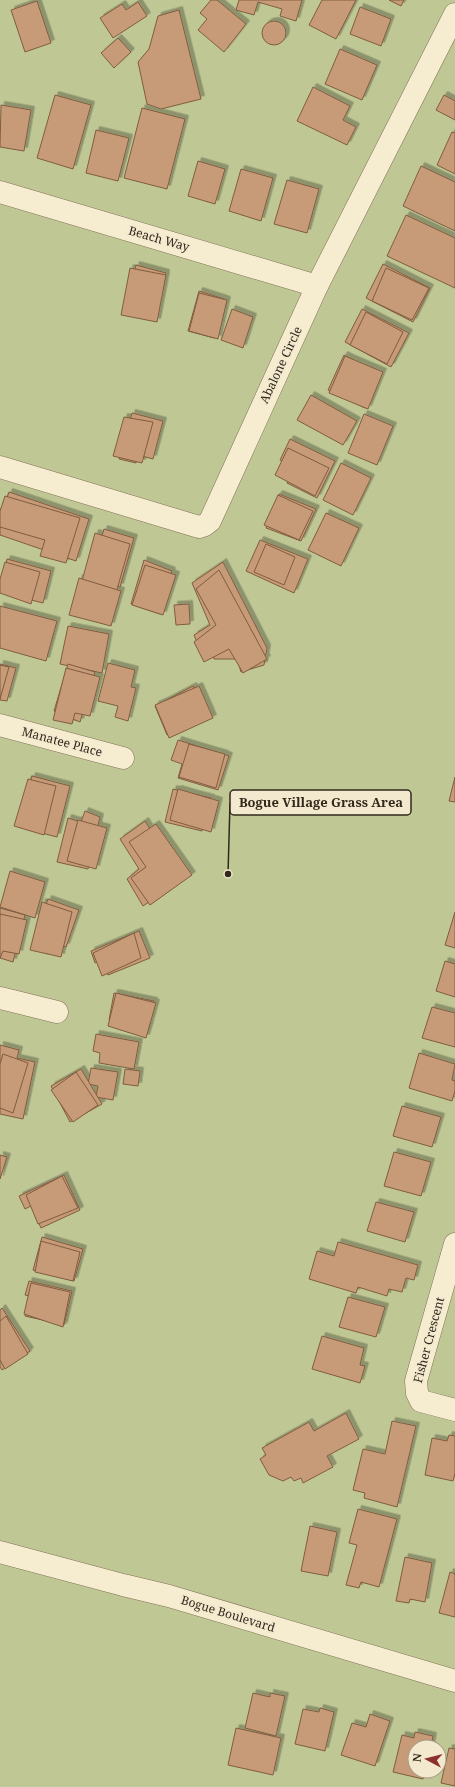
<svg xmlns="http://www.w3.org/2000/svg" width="455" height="1787" viewBox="0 0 455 1787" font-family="'Noto Serif',serif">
<defs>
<filter id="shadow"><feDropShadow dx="3.5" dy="-3.5" stdDeviation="0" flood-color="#0004"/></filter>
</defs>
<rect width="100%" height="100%" fill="#ebdfbf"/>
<!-- green -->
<path fill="#bfc894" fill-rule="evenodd" d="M0 0H455V1787H0ZM415 1747H439V1771H415Z"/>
<!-- building -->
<g fill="#c79b77" stroke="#805c40" filter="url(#shadow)">
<path d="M211 0H217L246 24 224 52 198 30 207 19 200 13Z"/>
<path d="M239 0H302L296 21 280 16 282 9 258 2 254 15 236 10Z"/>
<path d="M322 0H356L336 39 309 25Z"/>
<path d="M389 0H404L401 6Z"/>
<path d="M37 1 51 43 25 52 11 10Z"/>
<path d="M138 2 147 16 113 38 100 18 122 4 126 10Z"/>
<path d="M360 7 391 19 381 46 350 34Z"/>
<path d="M179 10 201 99 161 109 147 104 138 62 149 49 158 16Z"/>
<circle cx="274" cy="33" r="12"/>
<path d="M118 38 131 52 114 68 101 53Z"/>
<path d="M340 49 377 65 362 100 325 84Z"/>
<path d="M313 87 350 106 343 120 356 127 347 145 297 121Z"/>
<path d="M55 95 91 105 73 169 37 158Z"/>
<path d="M444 95 455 101V120L436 110Z"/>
<path d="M1 105 31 110 24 151 0 147Z"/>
<path d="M142 108 185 119 167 189 124 178Z"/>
<path d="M96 130 129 138 118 181 86 173Z"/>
<path d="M452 132 455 133V174L437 165Z"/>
<path d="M198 161 225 169 215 204 188 196Z"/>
<path d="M421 166 455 182V231L403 206Z"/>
<path d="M241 169 273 178 261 221 229 211Z"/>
<path d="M287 180 319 189 307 233 274 224Z"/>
<path d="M406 215 455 238V288L387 256Z"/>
<path d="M383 264 430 288 413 322 366 298Z"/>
<path d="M136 265 166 273 155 320 124 312Z"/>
<path d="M130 268 166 275 157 322 121 315Z"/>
<path d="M386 268 429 288 412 320 372 301Z"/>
<path d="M199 291 224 299 214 338 188 331Z"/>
<path d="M199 293 227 300 218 339 189 331Z"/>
<path d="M232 309 253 317 243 348 221 340Z"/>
<path d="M362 309 409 333 391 367 345 342Z"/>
<path d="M366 312 403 332 387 364 350 345Z"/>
<path d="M344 355 379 374 365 408 328 390Z"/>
<path d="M345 356 383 372 368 409 329 393Z"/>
<path d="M311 395 357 421 343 445 297 420Z"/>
<path d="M132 413 163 421 153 459 138 455 136 463 119 459Z"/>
<path d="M364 414 393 426 377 465 348 453Z"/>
<path d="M124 417 153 422 142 463 113 456Z"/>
<path d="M290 439 335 461 317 498 287 483 294 468 280 460Z"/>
<path d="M288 448 329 468 315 496 275 475Z"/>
<path d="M341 463 371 478 353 515 323 500Z"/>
<path d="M9 492 89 519 76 561 0 535V518Z"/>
<path d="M279 494 316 509 301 541 266 528Z"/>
<path d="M278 495 313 511 299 540 264 525Z"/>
<path d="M5 496 80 518 66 563 40 556 45 540 0 527V511Z"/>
<path d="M326 513 359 528 341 566 308 550Z"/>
<path d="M104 529 134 538 120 587 89 578Z"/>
<path d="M95 533 130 544 116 593 82 581Z"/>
<path d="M260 540 308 559 294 593 246 571Z"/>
<path d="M266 544 295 557 284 585 254 572Z"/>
<path d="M7 559 51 571 43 603 0 592Z"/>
<path d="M144 560 172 571 160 614 131 604Z"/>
<path d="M5 562 40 572 31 604 0 593V579Z"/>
<path d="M223 562 267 648 264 665 241 672 237 659H214L209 647 200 650 194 635 210 625 192 583Z"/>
<path d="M145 565 176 575 163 615 132 605Z"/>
<path d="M219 570 267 659 243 673 229 649 204 662 194 642 216 625 196 589Z"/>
<path d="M79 578 121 591 111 626 69 615Z"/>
<path d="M189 604 190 624 176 625 174 605Z"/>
<path d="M0 606 57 621 46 661 0 648Z"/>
<path d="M68 626 109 634 102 673 60 664Z"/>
<path d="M108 663 135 670 131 687 136 688 128 721 115 717 118 706 98 701Z"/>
<path d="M0 664 16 668 7 701 0 700Z"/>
<path d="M68 664 95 672 80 722 54 711Z"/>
<path d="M0 665 9 667 0 699Z"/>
<path d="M66 668 100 677 90 716 75 713 72 724 53 720Z"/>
<path d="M193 686 207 716 167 735 155 706Z"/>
<path d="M199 686 213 718 169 738 155 705Z"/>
<path d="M178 740 229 756 218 790 178 778 182 764 171 760Z"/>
<path d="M189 744 225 754 216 788 179 777Z"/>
<path d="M32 776 70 786 57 837 19 827Z"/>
<path d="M455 777V802L449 801Z"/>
<path d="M28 779 56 786 44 835 14 826Z"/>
<path d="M173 789 211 798 202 831 165 822Z"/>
<path d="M178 789 219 801 211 832 170 820Z"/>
<path d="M85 811 100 817 88 869 57 862 68 818 81 822Z"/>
<path d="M78 820 107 828 96 869 67 861Z"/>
<path d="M145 821 182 880 143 906 127 879 139 869 120 839Z"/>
<path d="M156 824 192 875 150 905 131 878 146 867 129 842Z"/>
<path d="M10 871 45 882 35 918 0 907Z"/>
<path d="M48 899 79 910 66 947 52 942 48 954 31 947Z"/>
<path d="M42 902 72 912 61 957 30 950Z"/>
<path d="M0 908 25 915 13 962 0 958Z"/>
<path d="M455 912V948L445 945Z"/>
<path d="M0 914 27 920 19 954 3 951 0 958Z"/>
<path d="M139 931 150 958 108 975 102 960 95 963 91 951Z"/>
<path d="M134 933 141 958 102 976 93 953Z"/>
<path d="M445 961 455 964V997L436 991Z"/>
<path d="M114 993 154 1001 149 1028 109 1020Z"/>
<path d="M116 993 156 1003 146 1038 108 1026Z"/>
<path d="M432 1007 455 1013V1047L422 1038Z"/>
<path d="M96 1034 139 1042 134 1069 99 1063 100 1053 93 1051Z"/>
<path d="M0 1045 19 1050 17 1058 35 1062 23 1119 0 1114Z"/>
<path d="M419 1053 455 1064 452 1080 455 1081V1091L452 1101 409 1088Z"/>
<path d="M3 1054 28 1063 13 1113 0 1108V1064Z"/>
<path d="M91 1068 118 1072 113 1100 96 1097 98 1086 88 1084Z"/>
<path d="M81 1069 102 1104 70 1122 51 1086Z"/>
<path d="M125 1069 140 1071 138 1086 123 1084Z"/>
<path d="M76 1072 98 1105 73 1122 51 1090Z"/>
<path d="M402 1106 441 1117 432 1147 393 1136Z"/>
<path d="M394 1152 431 1162 421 1196 384 1186Z"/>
<path d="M0 1155 7 1157 0 1179Z"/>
<path d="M64 1175 80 1210 41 1228 31 1206 25 1209 19 1196Z"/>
<path d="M62 1176 78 1208 38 1224 26 1195Z"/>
<path d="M376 1202 414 1212 405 1242 367 1231Z"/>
<path d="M42 1237 83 1249 74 1281 33 1270Z"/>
<path d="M41 1241 80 1252 73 1281 35 1272Z"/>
<path d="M338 1242 418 1265 414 1280 406 1278 402 1292 389 1289 387 1296 358 1287 356 1293 309 1279 317 1251 334 1256Z"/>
<path d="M29 1281 72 1291 64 1325 25 1316 30 1296 25 1295Z"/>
<path d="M31 1283 70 1292 63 1327 24 1314Z"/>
<path d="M348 1297 385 1307 376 1337 339 1327Z"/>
<path d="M2 1308 30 1351 2 1370 0 1367V1310Z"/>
<path d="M6 1316 28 1354 5 1369 0 1360V1321Z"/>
<path d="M322 1336 364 1348 360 1365 365 1366 360 1383 312 1369Z"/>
<path d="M346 1413 359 1439 327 1456 333 1467 303 1483 301 1478 294 1481 291 1477 283 1481 269 1475 260 1459 266 1455 262 1448 309 1422 314 1431Z"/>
<path d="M392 1421 416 1426 397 1507 364 1498 365 1493 353 1490 363 1449 385 1454Z"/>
<path d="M449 1435 455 1436V1473L453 1481 425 1475 432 1438 447 1441Z"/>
<path d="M358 1509 397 1519 379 1587 361 1582 359 1588 346 1585 357 1545 349 1543Z"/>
<path d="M310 1526 337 1532 328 1576 301 1571Z"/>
<path d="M405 1557 432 1563 425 1602 410 1599 409 1603 396 1601Z"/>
<path d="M450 1572 455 1574V1617L439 1613Z"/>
<path d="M253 1693 270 1697V1693L285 1696 276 1736 245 1728Z"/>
<path d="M320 1708 334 1712 325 1751 295 1744 303 1709 319 1712Z"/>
<path d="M370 1714 390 1721 375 1766 341 1755 352 1723 366 1727Z"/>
<path d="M236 1728 281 1738 273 1775 228 1765Z"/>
<path d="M415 1732 433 1736 431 1747H415V1771H425L423 1779 393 1772 402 1735 414 1738Z"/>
<path d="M449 1748 455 1749V1786L441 1783Z"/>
</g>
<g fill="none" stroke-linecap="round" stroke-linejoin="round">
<!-- street casing -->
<g stroke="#827058" stroke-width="23">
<g id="street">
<path d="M0 192 317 286"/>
<path d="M0 467 199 527 205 525 210 521 317 286 455 14"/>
<path d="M0 725 123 758"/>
<path d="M0 998 57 1012"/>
<path d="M455 1244 416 1381 417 1393 421 1401 455 1410"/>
<path d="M0 1552 123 1585 169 1596 455 1681"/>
</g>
</g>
<!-- street -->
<use href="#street" stroke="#f6edd1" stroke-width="22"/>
</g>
<g text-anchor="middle" stroke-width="3.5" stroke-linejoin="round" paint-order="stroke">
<!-- street labels -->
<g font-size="12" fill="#32281c" stroke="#f3e9ce">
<text transform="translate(159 239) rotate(16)" y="4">Beach Way</text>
<text transform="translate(281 365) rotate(-65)" y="4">Abalone Circle</text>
<text transform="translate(62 742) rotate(15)" y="4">Manatee Place</text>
<text transform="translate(429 1340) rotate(-75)" y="4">Fisher Crescent</text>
<text transform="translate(228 1614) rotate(17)" y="4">Bogue Boulevard</text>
</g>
</g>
<!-- callouts -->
<path fill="none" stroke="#32281c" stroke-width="1.5" d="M228 874L230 803"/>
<circle fill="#32281c" stroke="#f3e9ce" stroke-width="1.5" cx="228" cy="874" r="4"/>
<rect fill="#f3e9ce" stroke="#32281c" stroke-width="1.5" x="230" y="790" width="181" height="25" rx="4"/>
<g font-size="13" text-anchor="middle" font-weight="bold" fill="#32281c">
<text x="321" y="807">Bogue Village Grass Area</text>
</g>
<!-- north arrow -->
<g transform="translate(427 1759) rotate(277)"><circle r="19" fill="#f3e9ce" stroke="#a69c87"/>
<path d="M0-3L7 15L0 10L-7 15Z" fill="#8d2f2c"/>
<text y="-6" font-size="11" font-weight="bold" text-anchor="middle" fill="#32281c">N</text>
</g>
</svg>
